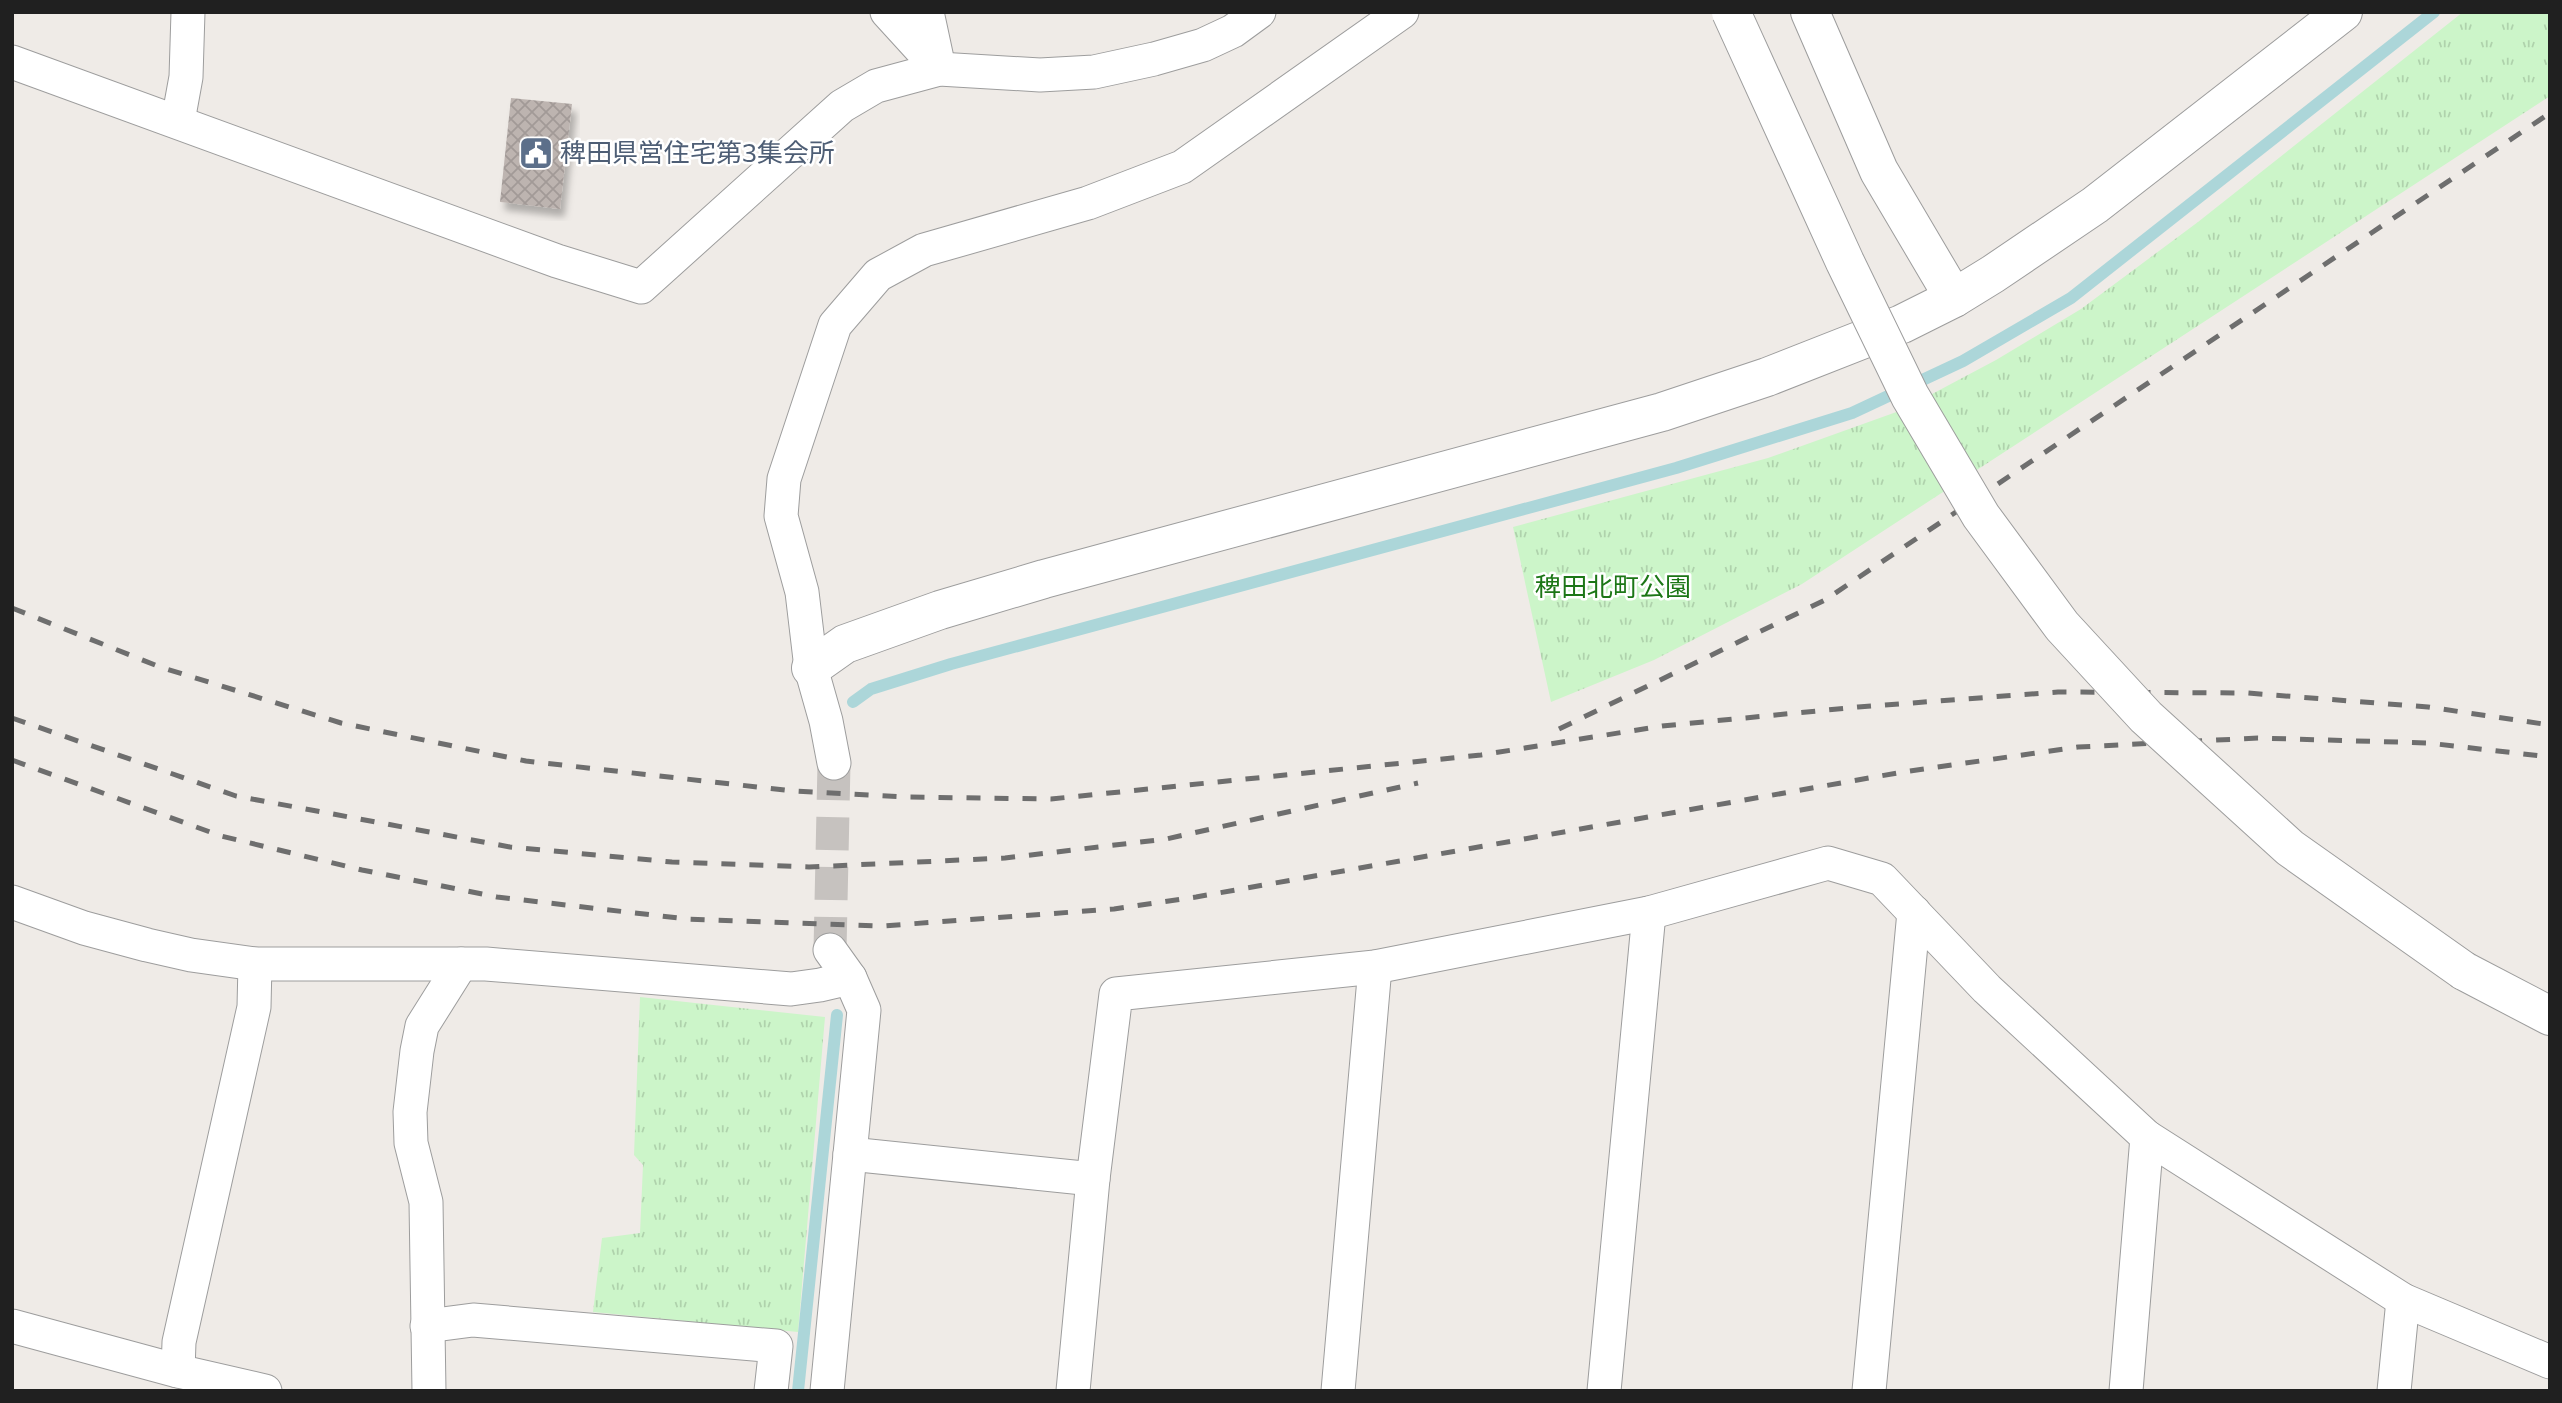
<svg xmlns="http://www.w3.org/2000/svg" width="2562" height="1403" viewBox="0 0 2562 1403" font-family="Commissioner,'Noto Sans JP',sans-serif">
<defs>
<pattern id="park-tufts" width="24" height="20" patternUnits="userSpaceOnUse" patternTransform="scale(1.75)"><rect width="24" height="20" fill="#ccf5c9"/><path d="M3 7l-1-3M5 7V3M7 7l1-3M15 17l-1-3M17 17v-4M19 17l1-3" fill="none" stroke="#afd2ac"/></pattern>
<pattern id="building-cross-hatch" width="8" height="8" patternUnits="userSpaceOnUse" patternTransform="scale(1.75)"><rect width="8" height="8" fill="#bdb4b0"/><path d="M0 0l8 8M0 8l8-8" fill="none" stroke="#a29a97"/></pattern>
<filter id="shadow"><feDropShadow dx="4.5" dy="8" stdDeviation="3.5" flood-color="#0004"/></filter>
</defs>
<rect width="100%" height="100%" fill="#efebe7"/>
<!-- park -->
<g fill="url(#park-tufts)">
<path d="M2463 12H2550V96L1802 584 1654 660 1551 702 1513 527 1768 458 1902 410 1996 360 2081 309 2198 222Z"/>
<path d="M640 997 825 1017 798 1332 593 1312 602 1238 640 1233 643 1165 634 1155Z"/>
</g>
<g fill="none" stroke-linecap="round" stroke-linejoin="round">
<!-- stream -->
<g stroke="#acd6d9" stroke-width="12">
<path d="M853 702 871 689 951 664 1676 468 1852 413 1963 361 2071 298 2434 12"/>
<path d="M798 1391 837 1015"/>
</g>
</g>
<!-- building -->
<path fill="url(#building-cross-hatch)" filter="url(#shadow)" d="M511 98 572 104 560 209 500 202Z"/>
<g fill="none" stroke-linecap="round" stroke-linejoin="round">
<!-- minor-tunnel -->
<path stroke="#c6c2bf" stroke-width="33" stroke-dasharray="33 17" stroke-linecap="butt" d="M830 950 834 763"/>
<!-- minor casing -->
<g stroke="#9d9d9d" stroke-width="35">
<g id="minor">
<path d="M887 12 939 69"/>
<path d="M927 12 939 68"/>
<path d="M12 62 557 261 641 287 842 106 876 86 939 69 1040 75 1094 72 1154 59 1203 45 1233 31 1259 12"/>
<path d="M178 121 186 77 188 12"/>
<path d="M834 763 826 721 811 668 802 592 781 516 784 479 835 325 878 275 924 250 1088 203 1182 167 1402 12"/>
<path d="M12 902 84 928 147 945 191 955 255 964H486L791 989 820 985 850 978"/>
<path d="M850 1154 1093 1179"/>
<path d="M12 1326 178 1371 265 1391"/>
<path d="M427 1326 473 1320 776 1346 771 1391"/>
<path d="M178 1371 179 1342 254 1007 255 964"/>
<path d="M429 1391 426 1202 411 1143 410 1112 417 1051 422 1026 461 964"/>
<path d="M827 1391 864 1010 850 978 830 950"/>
<path d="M1073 1391 1093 1179 1116 994 1375 967 1649 913 1828 863 1882 879 1987 989 2147 1137 2403 1300 2550 1362"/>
<path d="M1338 1391 1375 967"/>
<path d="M1604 1391 1649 913"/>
<path d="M1869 1391 1914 912"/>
<path d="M2126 1391 2147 1137"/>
<path d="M2394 1391 2403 1300"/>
</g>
</g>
<!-- tertiary casing -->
<g stroke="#9d9d9d" stroke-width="40">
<g id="tertiary">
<path d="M1810 12 1879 171 1954 298"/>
<path d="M811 668 845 644 940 610 1044 579 1662 412 1767 377 1902 324 1954 298 1993 274 2095 205 2343 12"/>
<path d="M2464 971 2550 1016"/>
</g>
</g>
<!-- minor -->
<use href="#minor" stroke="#fff" stroke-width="33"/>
<!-- tertiary -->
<use href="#tertiary" stroke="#fff" stroke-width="38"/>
<!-- rail -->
<g stroke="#6e6e6e" stroke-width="5" stroke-dasharray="14 14" stroke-linecap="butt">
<path d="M12 608 160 667 341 723 526 761 793 791 905 797 1051 799 1481 755 1662 726 1858 707 2058 692 2247 693 2428 707 2550 725"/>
<path d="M12 718 236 796 510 847 672 862 809 867 1005 858 1166 839 1418 783"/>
<path d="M1559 729 1825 600 2550 113"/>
<path d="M12 760 221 836 362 870 497 897 687 919 882 926 1114 909 1196 897 1903 772 2078 747 2258 738 2428 743 2550 757"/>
</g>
<!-- tertiary-bridge casing -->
<g stroke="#9d9d9d" stroke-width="40" stroke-linecap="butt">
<path id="tertiary-bridge" d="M1731 12 1845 262 1910 396 1981 516 2062 626 2146 717 2290 848 2464 971"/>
</g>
<!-- tertiary-bridge -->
<use href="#tertiary-bridge" stroke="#fff" stroke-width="38"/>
</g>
<!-- icons -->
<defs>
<g id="civic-square" transform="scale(1.75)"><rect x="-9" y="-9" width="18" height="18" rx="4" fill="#5c6f8a" stroke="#fff"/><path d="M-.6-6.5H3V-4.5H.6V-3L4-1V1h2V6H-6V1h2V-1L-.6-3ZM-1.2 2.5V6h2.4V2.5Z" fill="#fff"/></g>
</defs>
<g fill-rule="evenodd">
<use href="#civic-square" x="536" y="153"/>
</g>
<g text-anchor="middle" stroke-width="5" stroke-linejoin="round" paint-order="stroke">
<!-- service labels -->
<g font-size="26" fill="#4e5e75" stroke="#fff" text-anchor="start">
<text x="560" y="162">稗田県営住宅第3集会所</text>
</g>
<!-- park labels -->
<g font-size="26" fill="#1c7616" stroke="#fff">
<text x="1613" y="596">稗田北町公園</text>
</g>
</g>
<!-- border -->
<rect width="2562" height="1403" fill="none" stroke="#202020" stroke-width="28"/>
</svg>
